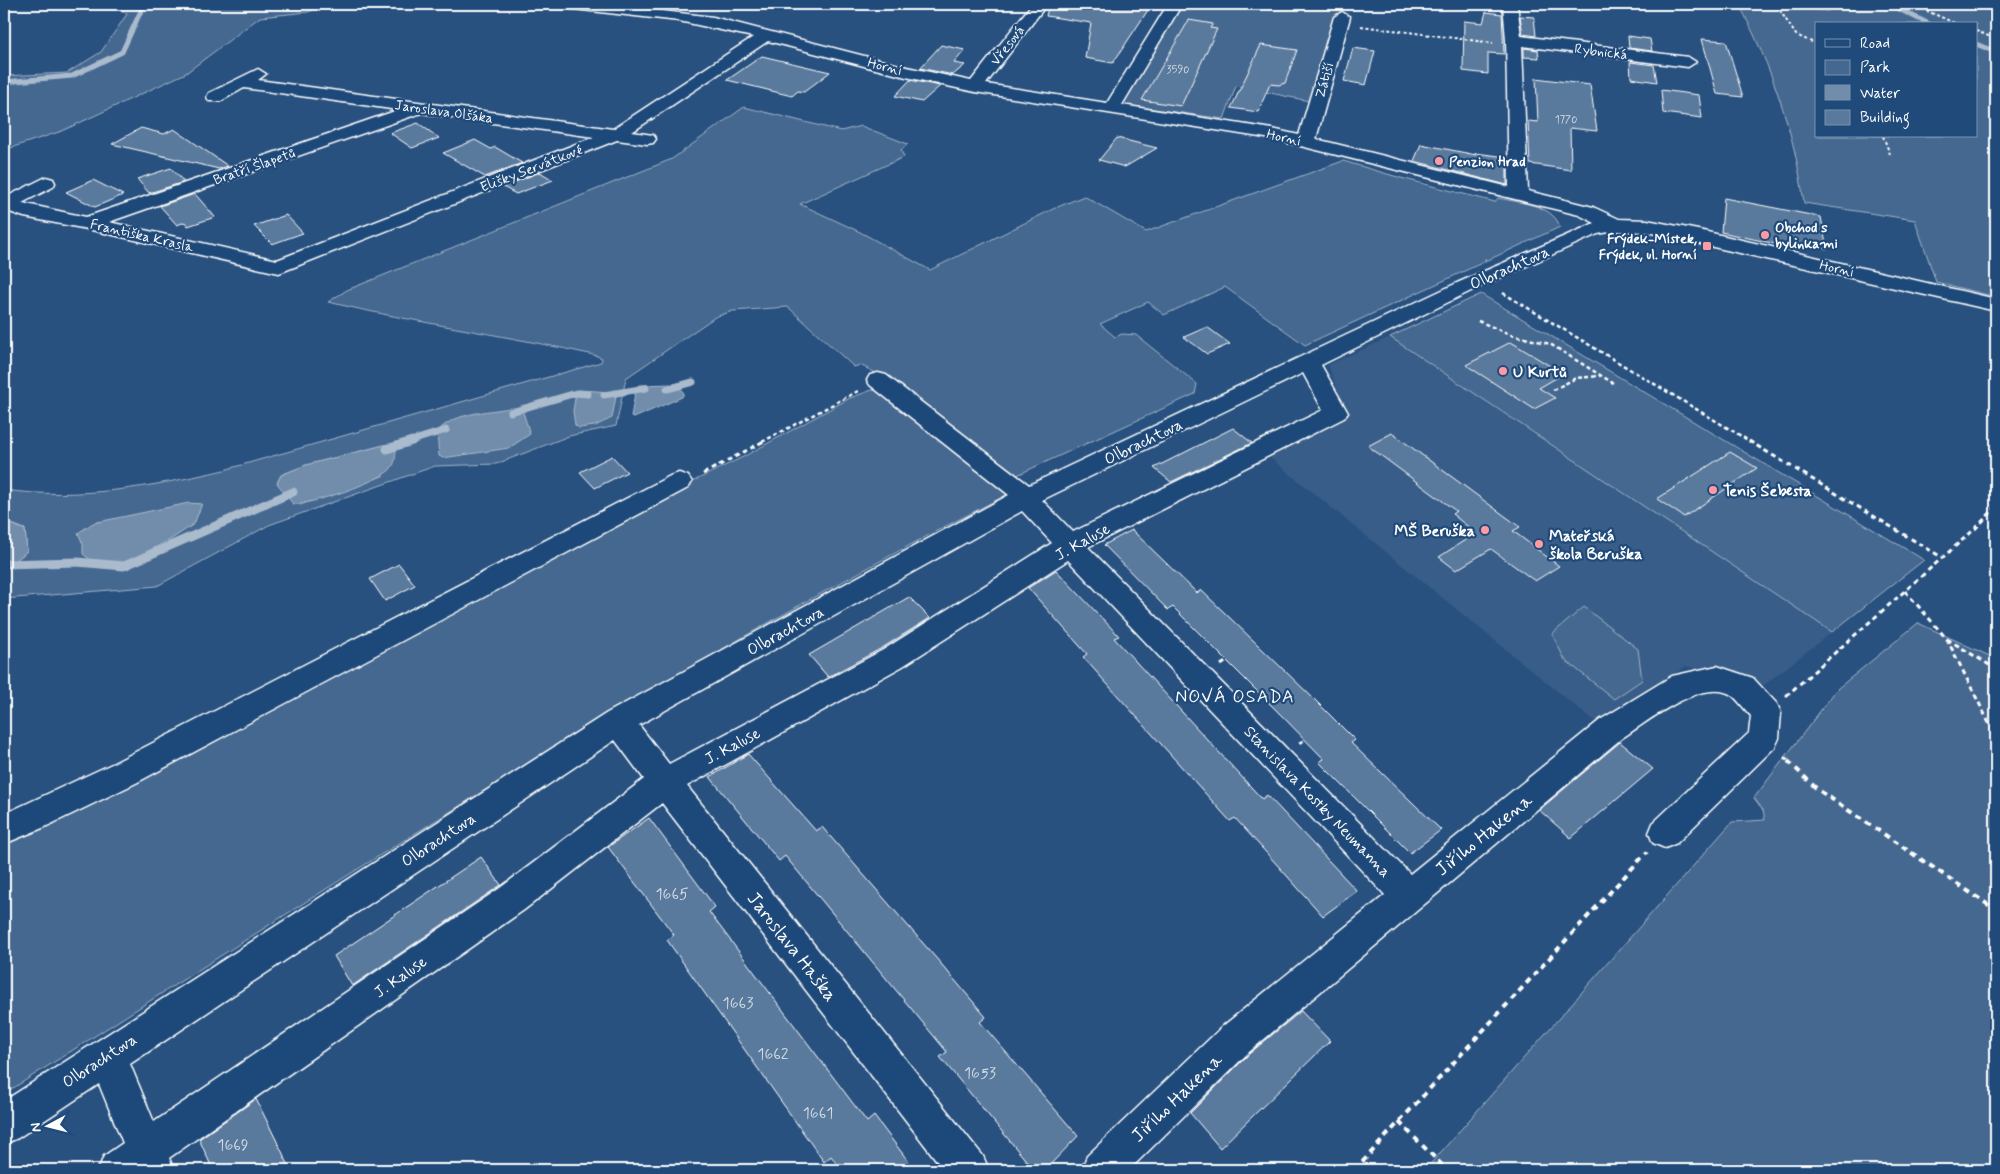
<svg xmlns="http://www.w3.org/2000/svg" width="2000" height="1174" viewBox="0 0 2000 1174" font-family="Mynerve,sans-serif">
<rect width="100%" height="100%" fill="#28517f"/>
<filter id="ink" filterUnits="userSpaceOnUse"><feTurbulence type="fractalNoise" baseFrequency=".02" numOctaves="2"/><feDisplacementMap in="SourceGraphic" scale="10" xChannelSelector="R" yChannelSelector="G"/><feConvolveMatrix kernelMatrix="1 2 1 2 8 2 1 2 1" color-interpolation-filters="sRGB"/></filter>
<g filter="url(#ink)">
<!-- built -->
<path fill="#375d88" d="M1390 337 1832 632 1764 685 1686 666 1600 726 1269 457 1347 415 1328 365Z"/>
<!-- green -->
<g fill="#446890" stroke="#a2b4c8" fill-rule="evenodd">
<path d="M113 4H329L308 12 260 17 186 73 62 131 4 150V76L67 73 101 52 127 14Z"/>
<path d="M1178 4H1343L1314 102 1236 86 1224 119 1119 104Z"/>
<path d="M1739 4H1804L1818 10 1828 11 1829 4H1996V297L1936 282 1915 220 1804 203C1795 133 1771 66 1739 4ZM1816 24H1976V136H1816Z"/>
<path d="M744 107 841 131 861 126 908 144 901 150 904 157 800 204 860 232 930 270 1053 209 1084 196 1146 232 1343 161 1401 178 1495 202 1498 198C1519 203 1553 204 1560 227L1488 260 1484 259 1486 261 1305 345 1225 287 1164 315 1148 302 1100 324 1115 337 1122 334 1136 335 1197 384 1195 394 1015 476 888 379 860 365 854 367 788 307 733 311 715 317 626 378 616 426 569 436 496 464 435 466 269 525 157 586 4 599V571L27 551 25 529 4 521V490C78 500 152 487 224 470L601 362 602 358 594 355C506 335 416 323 328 302L347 290 672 159ZM388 444 383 476 300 505 277 483 281 475 306 465Z"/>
<path d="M1481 294 1924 560 1832 632 1390 337Z"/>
<path d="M872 390H880L1009 487 1006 495C658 672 332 885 4 1094V834L52 813 663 496 743 457 850 398Z"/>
<path d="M1584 607 1638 649 1642 680 1614 699 1565 660 1552 634Z"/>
<path d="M1918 623 1996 659V1170H1425L1732 822 1765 820 1763 810 1754 798 1837 689Z"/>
</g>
<!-- water -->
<g fill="#718dab" stroke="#aabbcd">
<path d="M672 384 678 386 684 393 682 397 634 418 631 417 636 387 639 385Z"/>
<path d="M579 390 612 392 616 396 612 418 595 426 579 428 575 425 573 411 576 393Z"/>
<path d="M510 408 522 409 530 434 509 448 443 458 439 456 437 433C450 413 487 412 510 408Z"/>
<path d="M388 444 396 445C396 451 396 462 392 467 386 480 307 506 293 504L277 483 281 475 306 465Z"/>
<path d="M189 503 202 504 194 524 170 540 124 563 102 568 83 554V544L78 533 93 523Z"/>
<path d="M4 521 25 530 27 551 4 571Z"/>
</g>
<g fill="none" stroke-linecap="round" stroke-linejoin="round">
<!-- stream-far2 -->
<g stroke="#aabbcd" stroke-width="5">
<path d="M1889 4 1929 24"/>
<path d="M1976 44 1996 52"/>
<path d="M4 82 72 76 122 52 144 4"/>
</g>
<!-- stream-far1 -->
<g stroke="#aabbcd" stroke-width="7">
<path d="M667 389 693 382"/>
<path d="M604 395 646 388"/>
<path d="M511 412 576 393 588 394"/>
<path d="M408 442 446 430"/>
</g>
<!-- stream -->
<g stroke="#aabbcd" stroke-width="9">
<path d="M387 449 412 441"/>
<path d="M4 564 77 562 124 566 293 492"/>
</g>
</g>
<!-- building -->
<g fill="#5a7a9d" stroke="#fff">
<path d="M1049 4H1152L1113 63 1085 58 1091 23 1046 16Z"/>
<path d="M1486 12 1502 14 1504 54 1488 53V74L1463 71 1464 21 1483 23Z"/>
<path d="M1520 16 1534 17 1536 36 1523 34Z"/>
<path d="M1189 20 1213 24 1210 28 1217 29 1181 106 1142 100Z"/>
<path d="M1628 36 1650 39 1652 51 1629 48Z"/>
<path d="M1702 39 1726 41 1743 97 1717 94Z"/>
<path d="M941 45 965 50 954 63 965 65 953 75 920 68Z"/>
<path d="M1261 45 1297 50 1285 83 1279 85 1270 84 1258 112 1231 108Z"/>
<path d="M1353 48 1375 51 1366 85 1344 81Z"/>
<path d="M1524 48 1538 50 1539 58 1524 57Z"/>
<path d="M762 56 830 72 804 92 798 91 792 96 727 80Z"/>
<path d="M1630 62 1654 65 1657 82 1631 78Z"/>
<path d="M1536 78 1590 85 1597 131 1570 128 1571 170 1530 164 1528 121 1538 122Z"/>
<path d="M910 80 940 86 922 102 895 96Z"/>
<path d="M1661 90 1699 95 1702 118 1663 113Z"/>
<path d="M418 123 439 138 412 148 390 133Z"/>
<path d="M141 128 164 134 174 129 228 166 219 169 112 144Z"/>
<path d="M1117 138 1157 148 1125 167 1099 160Z"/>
<path d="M475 140 491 149 495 147 522 163 485 177 443 153Z"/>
<path d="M1421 144 1476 155 1475 153 1507 157V185L1414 161Z"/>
<path d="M171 168 184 182 149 193 137 179Z"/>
<path d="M540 172 553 180 516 194 503 187Z"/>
<path d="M93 180 123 195 95 207 66 192Z"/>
<path d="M195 194 215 217 188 226 185 222 177 225 160 206Z"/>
<path d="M1724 198 1821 217 1827 249 1799 244V249L1721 232Z"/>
<path d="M286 215 303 233 272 244 254 226Z"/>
<path d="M1207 327 1230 344 1207 354 1184 337Z"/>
<path d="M1511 342 1563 374 1539 388 1555 398 1534 409 1466 365Z"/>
<path d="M1233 428 1252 443 1171 482 1154 468Z"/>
<path d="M1392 433 1520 527 1513 531 1559 566 1535 581 1491 549 1456 570 1439 557 1476 533 1452 514 1456 511 1368 446Z"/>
<path d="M1730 452 1757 468 1684 517 1657 499Z"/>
<path d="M612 456 627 472 595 488 580 472Z"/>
<path d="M1132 530 1197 593 1201 590 1314 699 1355 740 1351 743 1441 830 1410 853 1319 762 1324 759 1283 717 1173 607 1168 610 1104 545Z"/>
<path d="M399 564 415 585 385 601 370 579Z"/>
<path d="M1056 570 1119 636 1114 638 1262 799 1267 795 1357 891 1323 916 1235 818 1230 821 1083 657 1087 654 1028 588Z"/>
<path d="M909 597 930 618 882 648 828 677 809 655Z"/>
<path d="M1620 742 1653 769 1571 838 1539 810Z"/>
<path d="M748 754 816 831 822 827 942 965 986 1017 980 1022 1078 1136 1045 1170H1034L940 1057 947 1052 785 856 779 861 710 777Z"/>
<path d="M649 818 715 907 709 912 867 1122 874 1116 915 1170H841L831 1156 824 1162 667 940 674 935 608 847Z"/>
<path d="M481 857 501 885 352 986 334 956Z"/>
<path d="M1301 1011 1330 1041 1220 1148 1190 1113 1250 1053Z"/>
<path d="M256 1099 291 1170H213L199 1139Z"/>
</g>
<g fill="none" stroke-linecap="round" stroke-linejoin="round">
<!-- minor casing -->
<g stroke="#fff" stroke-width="3">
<g id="minor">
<path d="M557 4H604L713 17 907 67 971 81 1032 4H1047L986 84 1107 103 1168 4H1182L1122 105 1272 129 1299 135 1334 17 1342 12 1350 17 1316 139 1509 187 1506 40 1503 4H1517L1521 36 1688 57 1696 62 1688 67 1522 46 1528 191 1593 207 1619 219 1647 220 1703 231 1996 299V311L1647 232 1615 231 1598 234 1471 291 1321 365 1348 413 1344 418 1088 547 1410 874 1600 720 1672 676 1717 666 1753 678 1777 704 1781 713 1779 738 1775 747 1677 843 1665 848 1653 843 1649 833 1653 823 1749 733 1751 716C1745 710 1739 701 1733 696 1704 675 1646 723 1622 738L1249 1052 1129 1170H1081L1087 1156 1223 1026 1385 895 1068 560 903 666 687 786 983 1156 989 1170H944L662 803 524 910 169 1158 174 1170H98L104 1156 123 1143 99 1084 18 1138 4 1144V1101L607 713 1009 495 870 385 867 380 870 375 878 373 886 375 1029 485 1457 283 1595 223 1579 215 1272 139 975 92 906 77 768 41 632 132 653 135 656 139 653 143 647 144 617 140 279 273 87 229 24 217 4 210V198L46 177 53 179 55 183 53 187 22 203 86 217 398 110 244 88 221 101H209L207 97 209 93 258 69 266 74 258 80 613 129 753 37 679 21 564 8 559 7ZM421 113 594 137 277 260 109 222ZM1303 373 1323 410 1073 532 1042 500ZM1022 511 1052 543 883 650 669 764 639 725ZM615 740 644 779 500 888 154 1122 130 1064Z"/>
<path d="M679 473 688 476 692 482 688 488 136 783 45 827 4 844V814L114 763 670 476Z"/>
</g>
</g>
<!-- path-far3 -->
<g stroke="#fff" stroke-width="2" stroke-dasharray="3 2.5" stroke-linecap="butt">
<path d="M1771 4 1779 9 1796 35 1816 44"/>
<path d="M1776 4 1801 6 1825 4"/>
<path d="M1911 4 1957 24"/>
<path d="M1361 26 1493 43"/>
<path d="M1976 31 1996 39"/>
<path d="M1883 136 1890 154"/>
</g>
<!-- path-far2 -->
<g stroke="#fff" stroke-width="2.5" stroke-dasharray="4 3" stroke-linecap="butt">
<path d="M1503 293 1751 442"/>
<path d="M1478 321 1512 335 1550 344 1613 383"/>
<path d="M1553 390 1576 378 1600 376"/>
<path d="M762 442 858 391"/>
</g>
<!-- path-far1 -->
<g stroke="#fff" stroke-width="3" stroke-dasharray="5 4" stroke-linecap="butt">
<path d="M1749 441 1943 558"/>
<path d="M703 474 764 441"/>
<path d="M1905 591 1947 639 1996 737"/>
<path d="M1947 639 1996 669"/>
<path d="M1221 665 1227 661"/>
<path d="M1786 696 1976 528 1996 507"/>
<path d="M1299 743 1305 740"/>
<path d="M1784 757 1790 762"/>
</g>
<!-- path -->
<g stroke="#fff" stroke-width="4" stroke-dasharray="6 5" stroke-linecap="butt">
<path d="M1788 761 1817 789 1996 910"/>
<path d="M1399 1122 1447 1170"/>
<path d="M1355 1170 1647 852"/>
</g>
<!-- minor -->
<use href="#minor" fill="#1f4a7a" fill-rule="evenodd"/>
</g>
</g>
<!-- markers -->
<g fill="#ff9aa2" stroke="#1f4a7a" stroke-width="2">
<circle cx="1439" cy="161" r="5"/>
<circle cx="1765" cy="235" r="5"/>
<rect x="1702" y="241" width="10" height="10" rx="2.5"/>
<circle cx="1503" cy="371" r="5"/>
<circle cx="1713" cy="490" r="5"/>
<circle cx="1485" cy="530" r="5"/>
<circle cx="1539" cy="544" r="5"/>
</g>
<g text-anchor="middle" stroke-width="4.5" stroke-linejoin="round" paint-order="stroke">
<!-- far-number labels -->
<g font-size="11" fill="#d6dee6">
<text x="1178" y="73">3590</text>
<text x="1566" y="123">1770</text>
</g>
<!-- far-street labels -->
<g font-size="14" fill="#fff" stroke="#1f4a7a">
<text transform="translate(1007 45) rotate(-52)" y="5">Vřesová</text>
<text transform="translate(1601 51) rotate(7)" y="5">Rybnická</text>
<text transform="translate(885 66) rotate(14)" y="5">Horní</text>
<text transform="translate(1324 80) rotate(-74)" y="5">Zátiší</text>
<text transform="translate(444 111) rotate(8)" y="5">Jaroslava Olšáka</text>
<text transform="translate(1284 137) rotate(13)" y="5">Horní</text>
<text transform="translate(254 166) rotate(-19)" y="5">Bratří Šlapetů</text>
<text transform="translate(531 168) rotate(-21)" y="5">Elišky Servátkové</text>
<text transform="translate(142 235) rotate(13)" y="5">Františka Krasla</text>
<text transform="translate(1837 268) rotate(13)" y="5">Horní</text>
</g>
<!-- far-poi labels -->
<g font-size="14" font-weight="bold" fill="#fff" stroke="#1f4a7a" text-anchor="start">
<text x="1449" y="166">Penzion Hrad</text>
<text x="1775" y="232">Obchod s<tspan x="1775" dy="16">bylinkami</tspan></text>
<text x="1697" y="243" text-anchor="end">Frýdek-Místek,<tspan x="1697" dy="16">Frýdek, ul. Horní</tspan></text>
</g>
<!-- street labels -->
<g font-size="16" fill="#fff" stroke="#1f4a7a">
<text transform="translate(1509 267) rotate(-24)" y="6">Olbrachtova</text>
<text transform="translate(1143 441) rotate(-26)" y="6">Olbrachtova</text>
<text transform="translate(1082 541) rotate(-29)" y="6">J. Kaluse</text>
<text transform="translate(785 630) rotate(-29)" y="6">Olbrachtova</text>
<text transform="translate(732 745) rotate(-28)" y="6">J. Kaluse</text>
<text transform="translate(1318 801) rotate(46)" y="6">Stanislava Kostky Neumanna</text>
<text transform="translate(438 839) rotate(-33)" y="6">Olbrachtova</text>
<text transform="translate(400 976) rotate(-35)" y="6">J. Kaluse</text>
<text transform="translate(99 1060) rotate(-33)" y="6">Olbrachtova</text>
</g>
<!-- poi labels -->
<g font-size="16" font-weight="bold" fill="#fff" stroke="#1f4a7a" text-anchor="start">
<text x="1513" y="377">U Kurtů</text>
<text x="1723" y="496">Tenis Šebesta</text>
<text x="1475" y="536" text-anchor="end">MŠ Beruška</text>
<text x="1549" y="541">Mateřská<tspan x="1549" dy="18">škola Beruška</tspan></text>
</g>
<!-- near-number labels -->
<g font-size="16" fill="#d6dee6">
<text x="672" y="899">1665</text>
<text x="738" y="1008">1663</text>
<text x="773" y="1059">1662</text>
<text x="980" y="1078">1653</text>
<text x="818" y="1118">1661</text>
<text x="233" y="1150">1669</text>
</g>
<!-- neighbourhood labels -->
<g font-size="18" letter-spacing="1" fill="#fff" stroke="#1f4a7a">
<text x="1235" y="702">NOVÁ OSADA</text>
</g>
<!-- near-street labels -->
<g font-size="19" fill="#fff" stroke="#1f4a7a">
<text transform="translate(1483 834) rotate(-39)" y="7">Jiřího Hakena</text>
<text transform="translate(793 946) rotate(52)" y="7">Jaroslava Haška</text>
<text transform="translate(1176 1097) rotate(-44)" y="7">Jiřího Hakena</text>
</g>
</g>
<!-- margin -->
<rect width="2000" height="1174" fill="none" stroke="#1f4a7a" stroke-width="20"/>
<rect x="10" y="10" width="1980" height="1154" fill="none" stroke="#fff" stroke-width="2" filter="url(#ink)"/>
<!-- legend -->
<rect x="1815" y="22" width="162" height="115" fill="#1f4a7a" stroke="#7992af"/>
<rect x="1825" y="39" width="25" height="8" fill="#1f4a7a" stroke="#7992af"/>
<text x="1860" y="48" font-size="15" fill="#ffffff">Road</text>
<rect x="1825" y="60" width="25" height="15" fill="#446890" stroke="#7992af"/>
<text x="1860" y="72" font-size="15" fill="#ffffff">Park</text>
<rect x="1825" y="85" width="25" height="15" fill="#718dab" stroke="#7992af"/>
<text x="1860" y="98" font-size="15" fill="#ffffff">Water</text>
<rect x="1825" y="110" width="25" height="15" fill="#5a7a9d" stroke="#7992af"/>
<text x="1860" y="122" font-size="15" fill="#ffffff">Building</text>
<!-- north arrow -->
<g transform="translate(48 1126) rotate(263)" stroke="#1f4a7a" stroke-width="4" paint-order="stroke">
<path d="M0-4L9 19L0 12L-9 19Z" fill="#ffffff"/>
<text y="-8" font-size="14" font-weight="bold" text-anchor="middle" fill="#ffffff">N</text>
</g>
</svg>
